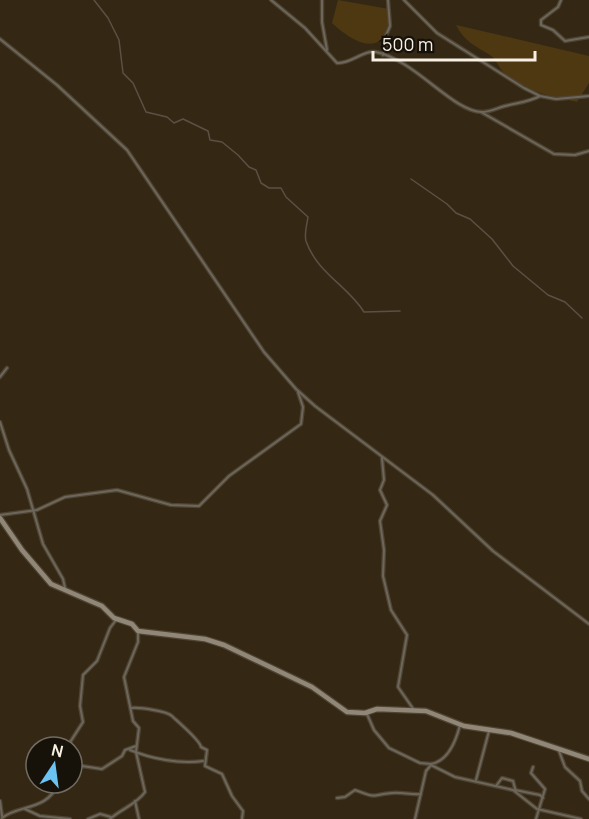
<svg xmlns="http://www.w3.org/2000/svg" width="589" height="819" viewBox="0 0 589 819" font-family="Manrope,sans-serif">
<rect width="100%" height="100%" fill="#342814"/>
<!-- green -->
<g fill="#4e3812">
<path d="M338 0 389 9C388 16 389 28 386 33 373 57 345 35 332 23Z"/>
<path d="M456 25 589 56V83L577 102C553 96 523 92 504 73 499 68 496 59 490 55 475 46 464 41 456 25Z"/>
</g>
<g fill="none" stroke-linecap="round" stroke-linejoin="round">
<!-- stream -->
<g stroke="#5c5044" stroke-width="1.5">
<path d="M94 0 108 18 119 40 123 73 133 83 146 112 167 117 174 123 183 119 208 131 210 140 222 142 238 155 249 167 256 170 261 183 269 188H281L286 197 308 217C307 224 304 234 306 241 317 273 348 286 364 312L400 311"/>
<path d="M411 179 447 204 456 213 470 219 492 239 513 266 548 295 565 302 582 318"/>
</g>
<!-- street casing -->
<g stroke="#4f4431" stroke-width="4.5">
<g id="street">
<path d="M271 0 305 28 337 63C351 64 363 50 376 52 415 60 453 112 482 112 490 112 497 108 505 106 517 103 529 102 540 96"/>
<path d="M322 0V22L327 50"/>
<path d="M404 0 437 33 524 88 540 96 556 99 589 96"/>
<path d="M561 0 558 7 541 20V25L553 30 565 41 589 37"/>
<path d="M0 39 57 85 127 150 264 352 296 389 315 406 433 495 493 551 589 624"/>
<path d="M383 55 386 45 384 40 390 26 388 0"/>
<path d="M481 112 554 154 575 155 589 151"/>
<path d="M0 377 7 368"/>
<path d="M0 422 9 450 27 489 43 544 63 579 65 588"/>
<path d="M382 458 384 480 380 490 387 505 380 521 384 550 383 576 391 610 407 635 398 687 414 710"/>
<path d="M0 515 37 510 65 497 117 490 171 505 199 506 229 476 301 424 303 407 298 392"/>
<path d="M131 708C138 707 167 711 172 716 178 722 200 740 201 747L207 750 205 766 222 774 232 796 243 811 242 819"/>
<path d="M367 714 374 730 389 748 420 763 431 764"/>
<path d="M67 747 83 722 80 706 83 675 97 661 110 628 116 620"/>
<path d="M130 750C152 759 179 764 203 761"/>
<path d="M559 751 565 767 580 781 582 791 589 799"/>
<path d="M431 764C448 761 456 741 460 725"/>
<path d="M533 767 531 773 545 789 536 819"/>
<path d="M72 772 82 766 102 769 122 756 125 750 136 746"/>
<path d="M476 780 489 731"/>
<path d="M496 786 502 778 513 781 516 792"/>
<path d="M515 790 540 795 543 798"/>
<path d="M337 798 345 797 355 790C379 799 369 795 392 793 402 792 411 795 421 794"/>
<path d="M0 801 2 816"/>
<path d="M135 801 139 819"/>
<path d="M25 809 40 816 70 819"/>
<path d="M2 818C19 804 46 812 59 783"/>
<path d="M88 819 100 814 111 817"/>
<path d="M110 819C121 809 137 804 145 792L136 752 139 728 133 721 124 677 138 642V631"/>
<path d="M415 819 426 771 431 765 455 777 513 790 537 809 581 819"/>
</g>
</g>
<!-- secondary casing -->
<g stroke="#4f4431" stroke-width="7">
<path id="secondary" d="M0 518 22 550 51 584 102 606 114 618 132 624 138 631 205 639 224 645 312 687 347 712 365 713 377 709 426 711 464 726 511 733 589 759"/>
</g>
<!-- street -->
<use href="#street" stroke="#6c665c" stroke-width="2"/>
<!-- secondary -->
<use href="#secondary" stroke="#918778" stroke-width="4.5"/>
</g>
<!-- north arrow -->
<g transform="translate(54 765) rotate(13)"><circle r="28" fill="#171209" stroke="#716b61" stroke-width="1.5"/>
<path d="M0-4.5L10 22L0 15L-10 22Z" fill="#6bc3f2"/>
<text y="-9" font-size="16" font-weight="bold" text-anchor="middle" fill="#f8f0e4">N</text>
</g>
<!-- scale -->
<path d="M373 51v9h162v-9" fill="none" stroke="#f8f0e4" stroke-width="3"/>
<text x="382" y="51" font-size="18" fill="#f8f0e4" stroke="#171209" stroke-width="4.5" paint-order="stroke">500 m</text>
</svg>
